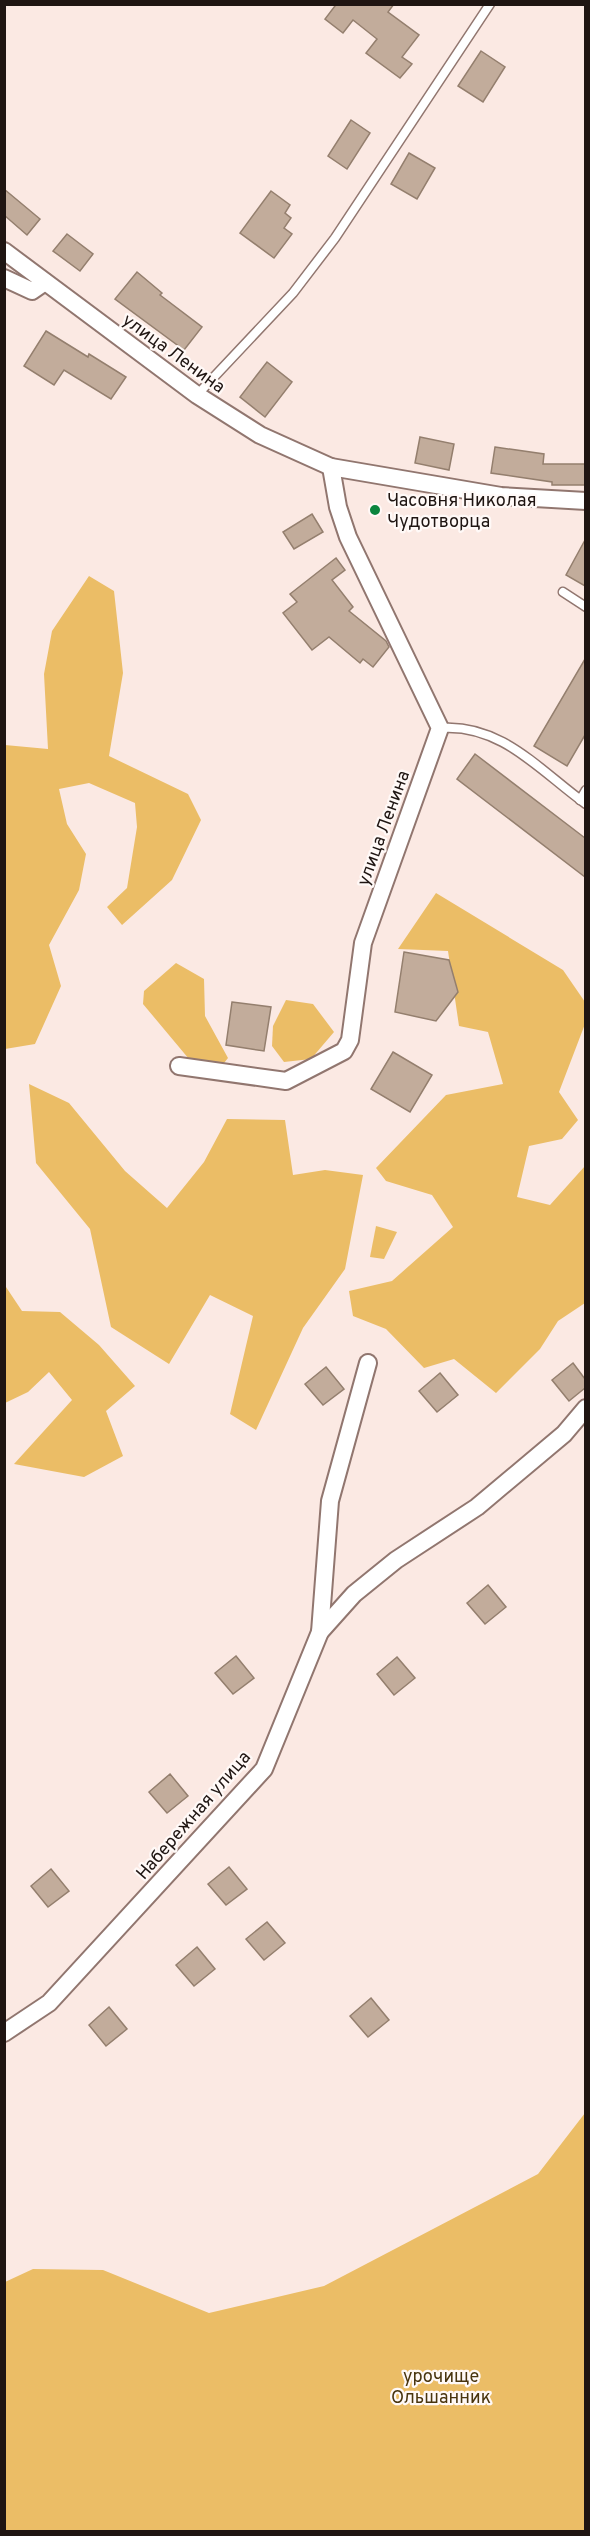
<svg xmlns="http://www.w3.org/2000/svg" width="590" height="2536" viewBox="0 0 590 2536" font-family="Overpass,sans-serif">
<rect width="100%" height="100%" fill="#fbe9e3"/>
<!-- green -->
<g fill="#ebbd66">
<path d="M89 576 114 591 123 673 109 756 188 794 201 820 172 880 122 925 107 907 127 888 137 827 135 803 89 783 59 789 67 824 86 854 79 890 49 945 61 986 35 1044 5 1049V745L48 749 44 674 52 631Z"/>
<path d="M436 893 563 970 585 1002V1024L559 1092 578 1120 562 1139 529 1146 517 1197 550 1205 585 1166V1303L558 1321 540 1349 496 1393 454 1359 424 1368 386 1329 353 1316 349 1291 392 1281 453 1227 432 1195 386 1181 376 1168 446 1095 503 1084 488 1032 459 1026 448 951 398 949Z"/>
<path d="M176 963 204 979 205 1016 228 1058 220 1068 189 1059 143 1004 144 991Z"/>
<path d="M286 1000 313 1004 334 1032 311 1059 284 1062 272 1046 273 1026Z"/>
<path d="M29 1084 69 1103 125 1171 167 1208 204 1162 227 1119 285 1120 293 1175 325 1170 363 1175 345 1269 303 1328 256 1430 230 1414 253 1316 210 1295 169 1364 111 1327 90 1229 36 1163Z"/>
<path d="M376 1226 397 1232 384 1259 370 1257Z"/>
<path d="M4 1284 22 1311 60 1312 99 1345 135 1386 106 1411 123 1456 84 1477 14 1464 72 1400 49 1372 28 1392 5 1403Z"/>
<path d="M585 2113V2531H5V2282L33 2269 103 2270 209 2313 324 2286 538 2174Z"/>
</g>
<!-- building -->
<g fill="#c2ac9b" stroke="#947f6e" stroke-width="1.5">
<path d="M334 4H394L388 12 419 35 402 57 412 64 400 78 366 53 377 39 353 20 343 33 325 19 335 6Z"/>
<path d="M481 51 505 67 483 102 458 86Z"/>
<path d="M351 120 370 133 347 169 328 156Z"/>
<path d="M409 153 435 168 417 199 391 184Z"/>
<path d="M4 189 40 219 27 235 4 215Z"/>
<path d="M271 191 290 205 285 213 291 218 284 228 292 234 274 258 240 233Z"/>
<path d="M67 234 93 254 80 271 53 251Z"/>
<path d="M137 272 162 293 160 295 202 327 184 350 115 299Z"/>
<path d="M46 331 88 357 89 354 126 377 111 399 64 370 54 385 24 366Z"/>
<path d="M267 362 292 382 265 417 240 397Z"/>
<path d="M420 437 454 444 449 470 415 463Z"/>
<path d="M495 447 544 454 543 464H585V485H552V482L491 473Z"/>
<path d="M312 514 323 532 294 549 283 532Z"/>
<path d="M585 540V586L566 575Z"/>
<path d="M336 558 345 570 332 580 353 607 349 611 386 641 389 647 373 667 363 659 360 663 329 637 312 650 283 613 297 602 290 594Z"/>
<path d="M585 659V735L567 766 534 746Z"/>
<path d="M475 754 585 838V877L457 779Z"/>
<path d="M404 952 449 960 458 992 436 1021 395 1012Z"/>
<path d="M232 1002 271 1007 264 1051 226 1045Z"/>
<path d="M393 1052 432 1075 410 1112 371 1089Z"/>
<path d="M573 1363 585 1379V1388L569 1401 552 1380Z"/>
<path d="M326 1367 344 1389 323 1405 305 1384Z"/>
<path d="M440 1373 458 1395 437 1412 419 1391Z"/>
<path d="M488 1585 506 1607 485 1624 467 1603Z"/>
<path d="M236 1656 254 1678 233 1694 215 1673Z"/>
<path d="M397 1657 415 1678 394 1695 377 1674Z"/>
<path d="M170 1774 188 1796 167 1813 149 1792Z"/>
<path d="M229 1867 247 1889 226 1905 208 1884Z"/>
<path d="M51 1869 69 1891 48 1907 31 1886Z"/>
<path d="M267 1922 285 1943 264 1960 246 1939Z"/>
<path d="M197 1947 215 1969 194 1986 176 1965Z"/>
<path d="M371 1998 389 2020 368 2037 350 2016Z"/>
<path d="M109 2007 127 2029 106 2046 89 2025Z"/>
</g>
<g fill="none" stroke-linecap="round" stroke-linejoin="round">
<!-- service casing -->
<g stroke="#91766f" stroke-width="11">
<g id="service">
<path d="M197 395 293 293 335 238 490 4"/>
<path d="M563 592 586 607"/>
<path d="M440 728C501 723 540 771 586 804"/>
<path d="M580 800 586 790"/>
</g>
</g>
<!-- minor casing -->
<g stroke="#91766f" stroke-width="20">
<g id="minor">
<path d="M4 251 197 395 260 435 331 467 501 496 586 501"/>
<path d="M4 278 32 291 45 282"/>
<path d="M179 1066 286 1081 344 1051 350 1040 363 943 440 728 348 537 338 507 331 467"/>
<path d="M320 1632 330 1501 368 1363"/>
<path d="M4 2033 49 2003 264 1769 320 1632 354 1594 396 1560 477 1507 564 1434 586 1408"/>
</g>
</g>
<!-- service -->
<use href="#service" stroke="#fff" stroke-width="8"/>
<!-- minor -->
<use href="#minor" stroke="#fff" stroke-width="16"/>
</g>
<!-- markers -->
<circle fill="#0b853e" stroke="#fff9f7" stroke-width="2" cx="375" cy="510" r="6"/>
<g text-anchor="middle" stroke-width="4.5" stroke-linejoin="round" paint-order="stroke">
<!-- street labels -->
<g font-size="18" fill="#1f1512" stroke="#fff9f7">
<text transform="translate(174 353) rotate(36)" y="6">улица Ленина</text>
<text transform="translate(383 828) rotate(-70)" y="6">улица Ленина</text>
<text transform="translate(193 1815) rotate(-49)" y="6">Набережная улица</text>
</g>
<!-- poi labels -->
<g font-size="18" fill="#1f1512" stroke="#fff9f7" text-anchor="start">
<text x="387" y="506">Часовня Николая<tspan x="387" dy="21">Чудотворца</tspan></text>
</g>
<!-- park labels -->
<g font-size="18" fill="#49350e" stroke="#fff9f7">
<text x="441" y="2382">урочище<tspan x="441" dy="21">Ольшанник</tspan></text>
</g>
</g>
<!-- border -->
<rect width="590" height="2536" fill="none" stroke="#1f1512" stroke-width="12"/>
</svg>
